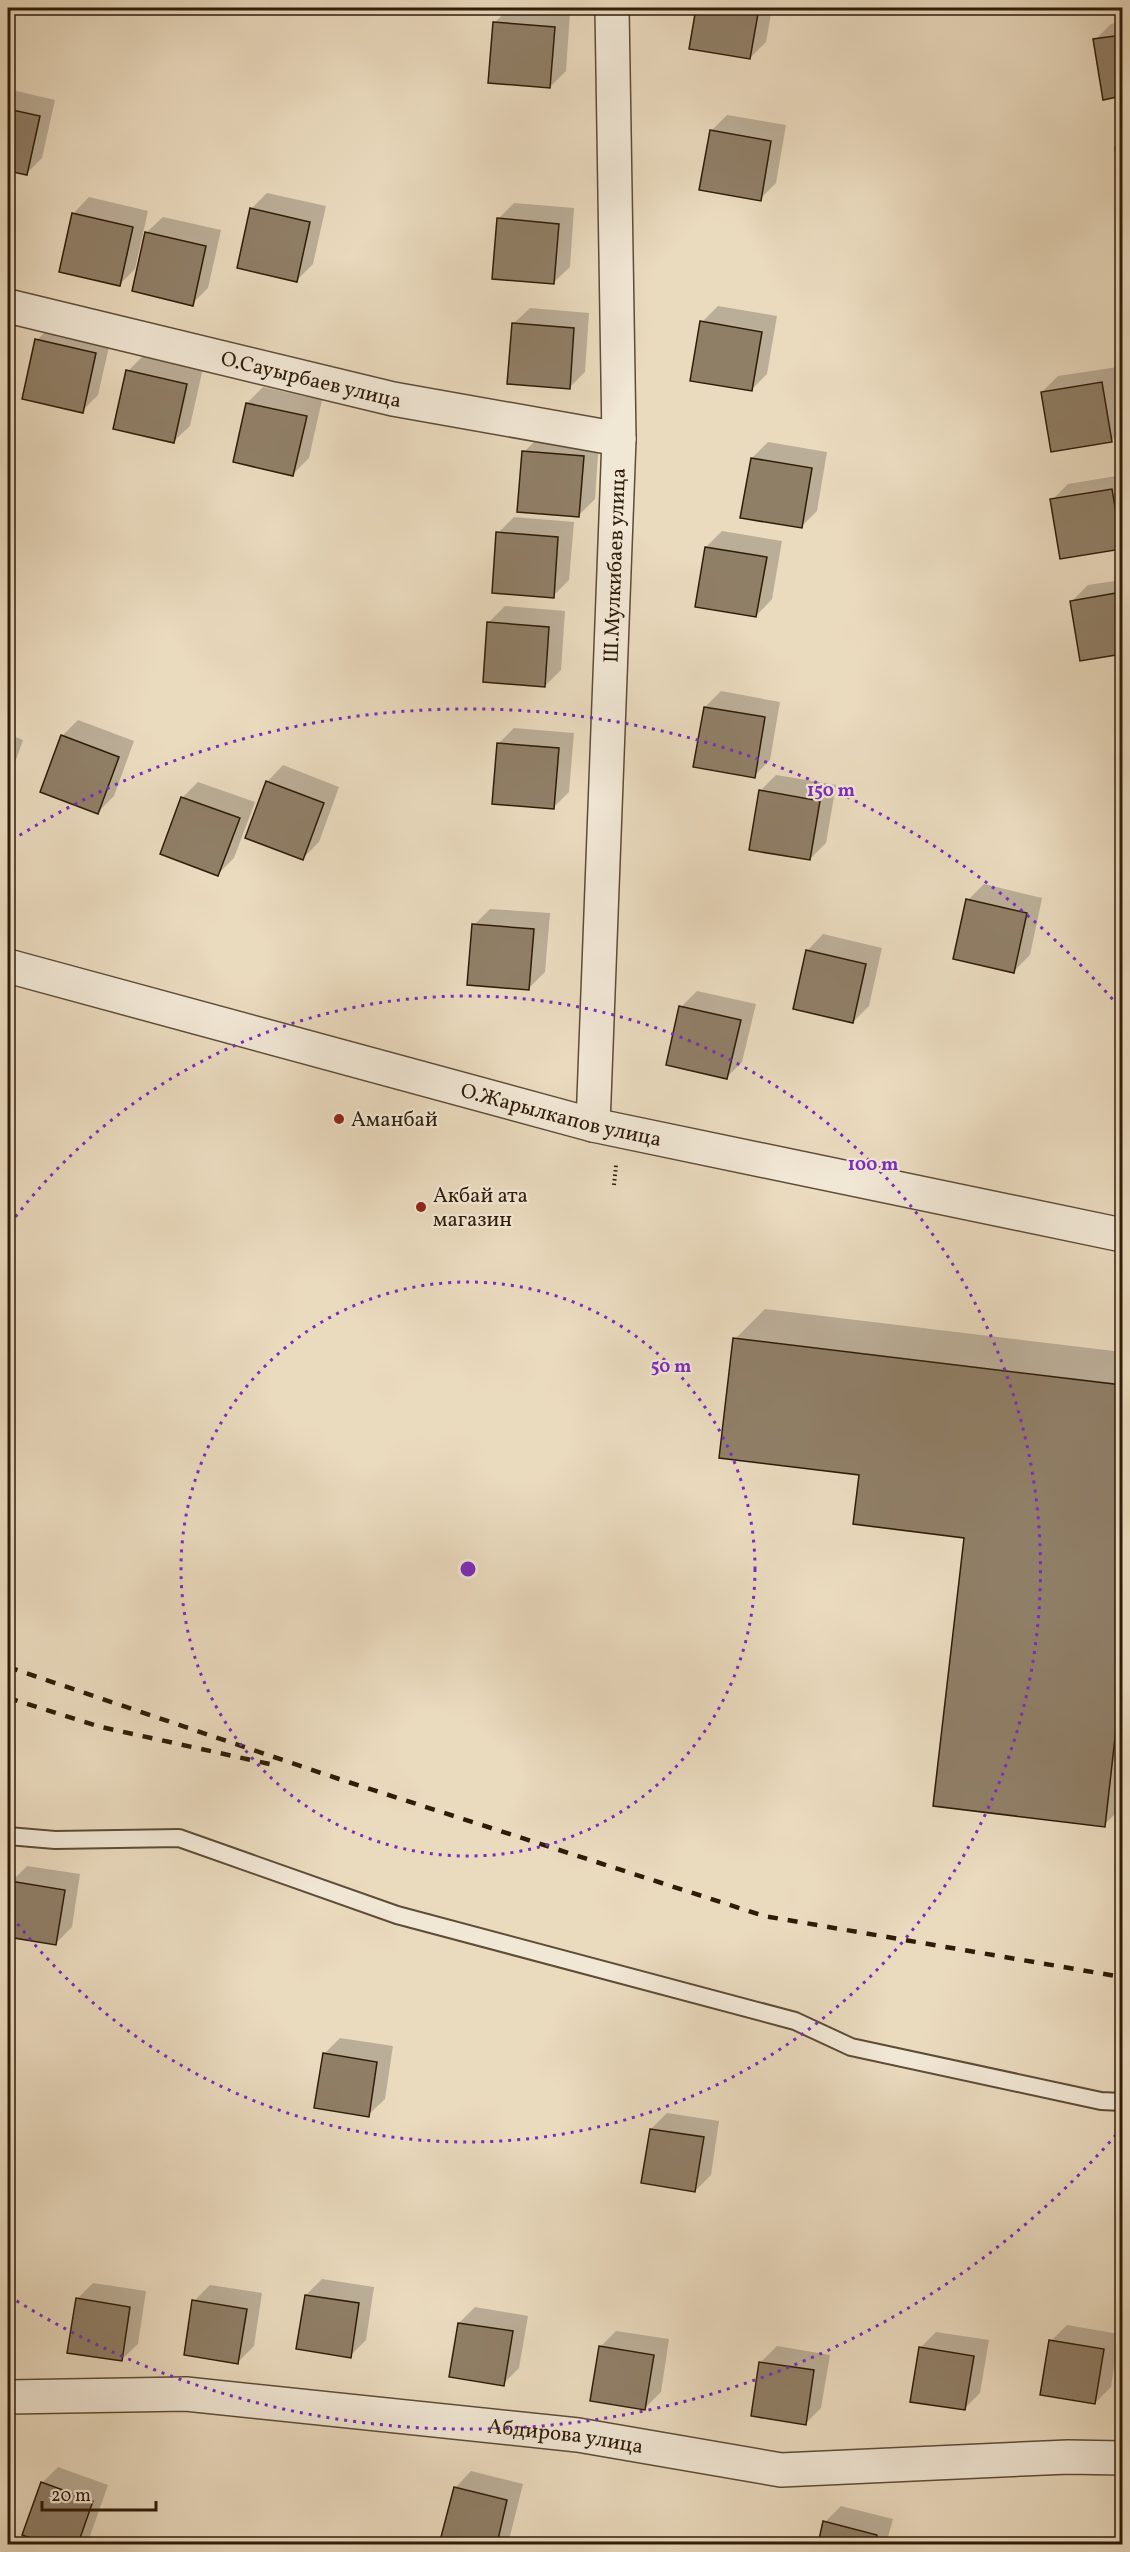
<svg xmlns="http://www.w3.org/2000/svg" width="1130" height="2552" viewBox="0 0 1130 2552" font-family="Vollkorn,serif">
<rect width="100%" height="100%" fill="#eadabe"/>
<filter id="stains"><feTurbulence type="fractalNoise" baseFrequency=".00333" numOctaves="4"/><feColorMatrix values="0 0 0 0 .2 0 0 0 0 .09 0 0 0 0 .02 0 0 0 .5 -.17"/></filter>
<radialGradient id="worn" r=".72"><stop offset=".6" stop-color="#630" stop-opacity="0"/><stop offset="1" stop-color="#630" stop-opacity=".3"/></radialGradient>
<!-- shadow -->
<g fill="#0003">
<path d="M510 8 570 12 566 71 550 87 494 23Z"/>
<path d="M697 8H772L766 42 750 58 691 48Z"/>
<path d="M1122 22V95L1104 98 1095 40 1111 24Z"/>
<path d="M8 89 55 100 42 158 26 174 8 170Z"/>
<path d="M727 115 786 125 776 183 760 199 711 131Z"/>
<path d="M1122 143V184L1117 149Z"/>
<path d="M267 193 326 206 313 264 297 280 251 209Z"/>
<path d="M89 197 148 211 135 269 119 285 73 214Z"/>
<path d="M514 203 574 208 570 267 553 283 498 219Z"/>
<path d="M163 217 221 230 208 288 192 304 146 233Z"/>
<path d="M718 306 777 316 767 374 751 390 702 322Z"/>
<path d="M530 308 589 313 585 372 569 388 513 324Z"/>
<path d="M8 316 16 318 8 358Z"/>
<path d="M53 324 111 338 98 395 82 411 37 340Z"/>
<path d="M144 355 203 368 190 426 173 442 128 371Z"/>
<path d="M1118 367 1122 395V430L1111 441 1042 392 1058 376Z"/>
<path d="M263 387 322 400 309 458 293 474 247 403Z"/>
<path d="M540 436 599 441 595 499 579 515 524 452Z"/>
<path d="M768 442 827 452 817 511 801 527 752 458Z"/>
<path d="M1122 475 1121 548 1052 500 1068 484Z"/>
<path d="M514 517 574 522 569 580 553 596 498 533Z"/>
<path d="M722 531 782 541 772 599 756 616 706 547Z"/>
<path d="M1122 580V653L1081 659 1072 601 1088 585Z"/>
<path d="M505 606 565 611 561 670 545 686 489 622Z"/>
<path d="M721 691 780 702 770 760 754 776 705 707Z"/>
<path d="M78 720 134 741 114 796 98 812 62 736Z"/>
<path d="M514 728 574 733 569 792 553 808 498 744Z"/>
<path d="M8 734 23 740 8 782Z"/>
<path d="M283 765 339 787 319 842 303 858 267 782Z"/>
<path d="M776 775 836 785 826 843 810 859 760 791Z"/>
<path d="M198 782 255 802 234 858 218 874 182 798Z"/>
<path d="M984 884 1042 898 1030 955 1014 971 968 900Z"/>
<path d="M490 909 550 913 545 972 529 988 474 925Z"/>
<path d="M823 934 882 948 869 1006 853 1022 807 951Z"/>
<path d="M697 991 756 1004 742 1062 726 1078 681 1007Z"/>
<path d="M765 1309 1122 1352V1807L1104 1825 966 1537 860 1473 735 1339Z"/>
<path d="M27 1866 80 1874 72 1927 56 1943 8 1935 11 1882Z"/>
<path d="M340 2038 393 2046 385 2099 368 2115 324 2054Z"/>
<path d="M667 2113 719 2121 711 2175 695 2191 651 2129Z"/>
<path d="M322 2279 374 2287 366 2340 350 2356 306 2295Z"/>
<path d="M93 2283 146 2291 138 2344 121 2360 77 2299Z"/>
<path d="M210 2285 262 2293 254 2346 238 2362 194 2301Z"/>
<path d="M475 2307 528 2316 519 2368 503 2384 459 2323Z"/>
<path d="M1067 2325 1119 2334 1111 2387 1095 2403 1051 2341Z"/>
<path d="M616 2331 669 2339 661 2392 645 2408 600 2347Z"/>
<path d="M936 2332 989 2340 980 2393 964 2409 920 2348Z"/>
<path d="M777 2346 830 2355 821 2408 805 2424 761 2362Z"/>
<path d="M58 2467 108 2485 90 2536 81 2544H53L24 2534 42 2483Z"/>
<path d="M471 2471 523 2484 510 2536 502 2544H463L442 2540 455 2488Z"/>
<path d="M841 2506 893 2519 886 2544H819L825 2522Z"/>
</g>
<!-- building -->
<g fill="#907f67" stroke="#2e1c08" stroke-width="1.5">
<path d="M696 8H759L750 59 689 49Z"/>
<path d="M493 22 555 27 550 88 488 83Z"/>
<path d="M1122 35V96L1103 100 1093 39Z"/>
<path d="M8 109 40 116 27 175 8 171Z"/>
<path d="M710 130 771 141 761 201 699 190Z"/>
<path d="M1122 147V194L1115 148Z"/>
<path d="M250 208 310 222 297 282 237 268Z"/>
<path d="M72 213 133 227 120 286 59 272Z"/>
<path d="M497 218 559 224 554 284 492 279Z"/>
<path d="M145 232 206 246 193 306 132 291Z"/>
<path d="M700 321 762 332 752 391 690 381Z"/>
<path d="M512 323 574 328 570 389 507 384Z"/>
<path d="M35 339 96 353 83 413 22 399Z"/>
<path d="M126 370 187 384 174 443 113 429Z"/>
<path d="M1102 382 1112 442 1051 452 1041 392Z"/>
<path d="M246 403 307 416 293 476 233 462Z"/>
<path d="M522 451 584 456 579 517 517 512Z"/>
<path d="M751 458 812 468 802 528 740 518Z"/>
<path d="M1112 489 1122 549 1060 559 1050 499Z"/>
<path d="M496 532 558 537 554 598 492 593Z"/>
<path d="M705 547 767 557 756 617 695 607Z"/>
<path d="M1122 592V654L1080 661 1070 601Z"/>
<path d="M487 622 549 627 545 687 483 682Z"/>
<path d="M704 707 765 717 755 778 693 767Z"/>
<path d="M61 735 119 757 98 814 40 792Z"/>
<path d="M497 743 559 748 554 809 492 804Z"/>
<path d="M266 781 324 803 303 860 245 838Z"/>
<path d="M759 790 820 801 810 860 749 850Z"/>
<path d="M181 797 240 818 218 876 160 854Z"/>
<path d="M966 899 1027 913 1014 973 953 959Z"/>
<path d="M472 924 534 929 529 990 467 985Z"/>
<path d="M806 950 866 964 853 1023 793 1009Z"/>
<path d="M679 1006 741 1020 727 1079 666 1065Z"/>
<path d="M733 1338 1122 1385V1676L1105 1827 933 1806 964 1538 853 1524 859 1475 719 1458Z"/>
<path d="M10 1881 65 1890 56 1945 8 1937Z"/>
<path d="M323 2053 377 2062 369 2117 314 2108Z"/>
<path d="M650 2129 704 2137 695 2192 641 2183Z"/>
<path d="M305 2295 359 2303 351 2358 296 2349Z"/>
<path d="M76 2298 130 2307 122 2361 67 2353Z"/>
<path d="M192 2300 247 2309 238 2364 184 2355Z"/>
<path d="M458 2323 513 2331 504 2386 449 2377Z"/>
<path d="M1049 2340 1104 2349 1095 2404 1040 2395Z"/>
<path d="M599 2346 654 2355 645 2410 590 2401Z"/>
<path d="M919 2347 974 2356 965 2410 910 2402Z"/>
<path d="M759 2362 814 2370 806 2425 751 2416Z"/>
<path d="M41 2482 93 2501 78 2544H49L22 2535Z"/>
<path d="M454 2487 507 2500 497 2544H456L440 2541Z"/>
<path d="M823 2521 877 2535 875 2544H818Z"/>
</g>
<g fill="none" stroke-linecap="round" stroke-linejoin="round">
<!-- lane casing -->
<g stroke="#5d4c36" stroke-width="20">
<path id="lane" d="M8 1836 55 1840 179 1838 397 1915 795 2021 851 2047 1101 2101 1122 2102"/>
</g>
<!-- street casing -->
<g stroke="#5d4c36" stroke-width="36">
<g id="street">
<path id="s1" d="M8 306 393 399 619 439"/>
<path id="s2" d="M8 966 593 1125 1122 1235"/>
<path id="s3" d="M593 1125 619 439 612 8"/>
<path id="s4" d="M8 2397 186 2394 578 2435 781 2470 1068 2457 1122 2458"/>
</g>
</g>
<!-- path -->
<path stroke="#2e1c08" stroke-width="4" stroke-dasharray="1.5 3" stroke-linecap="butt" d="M614 1185 616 1165"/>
<!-- lane -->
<use href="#lane" stroke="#f1e7d5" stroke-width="16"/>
<!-- street -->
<use href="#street" stroke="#f1e7d5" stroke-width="33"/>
<!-- rail -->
<g stroke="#2e1c08" stroke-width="4.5" stroke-dasharray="10 10" stroke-linecap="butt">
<path d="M8 1667 339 1779 764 1916 1122 1977"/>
<path d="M8 1698 101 1727 274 1765"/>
</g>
</g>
<!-- distance rings -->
<g fill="none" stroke="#7b2cbf" stroke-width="3" stroke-dasharray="3 6">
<circle cx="468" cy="1569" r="287"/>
<path d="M10 1224A573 573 0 1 1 10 1914"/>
<path d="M1122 2128A860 860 0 0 1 12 2298M12 840A860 860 0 0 1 1122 1010"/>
</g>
<!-- markers -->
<g fill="#8f2418" stroke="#f1e7d5" stroke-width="2">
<circle cx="339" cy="1119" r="6"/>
<circle cx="421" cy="1207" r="6"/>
</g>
<g text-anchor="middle" stroke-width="4.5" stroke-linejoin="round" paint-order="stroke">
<!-- street labels -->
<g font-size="21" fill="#2e1c08" stroke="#f1e7d5">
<text dy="7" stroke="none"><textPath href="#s1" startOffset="312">О.Сауырбаев улица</textPath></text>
<text dy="7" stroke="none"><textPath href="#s3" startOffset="560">Ш.Мулкибаев улица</textPath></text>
<text dy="7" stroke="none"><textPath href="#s2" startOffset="573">О.Жарылкапов улица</textPath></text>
<text dy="7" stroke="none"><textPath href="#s4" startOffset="560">Абдирова улица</textPath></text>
</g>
<!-- poi labels -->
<g font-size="21" fill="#2e1c08" stroke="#f1e7d5" text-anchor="start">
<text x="351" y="1126">Аманбай</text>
<text x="433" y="1202">Акбай ата<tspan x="433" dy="24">магазин</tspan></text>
</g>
</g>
<circle cx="468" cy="1569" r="9" fill="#7b2cbf" stroke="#f1e7d5" stroke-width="3"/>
<g font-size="18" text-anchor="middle" font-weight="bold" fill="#7b2cbf" stroke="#f1e7d5" stroke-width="4.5" stroke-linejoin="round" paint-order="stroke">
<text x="831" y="796">150 m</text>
<text x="873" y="1170">100 m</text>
<text x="671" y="1372">50 m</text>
</g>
<!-- margin -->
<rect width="1130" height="2552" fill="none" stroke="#eadabe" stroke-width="30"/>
<rect x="9" y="9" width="1112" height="2534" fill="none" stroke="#2e1c08" stroke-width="3"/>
<rect x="15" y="15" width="1100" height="2522" fill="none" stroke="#2e1c08" stroke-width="1.5"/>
<!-- scale -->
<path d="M42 2501v9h114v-9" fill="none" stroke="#2e1c08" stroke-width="3"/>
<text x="51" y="2501" font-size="18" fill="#2e1c08" stroke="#f1e7d5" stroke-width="4.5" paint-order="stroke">20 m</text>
<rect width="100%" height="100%" filter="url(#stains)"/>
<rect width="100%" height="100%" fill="url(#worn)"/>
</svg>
